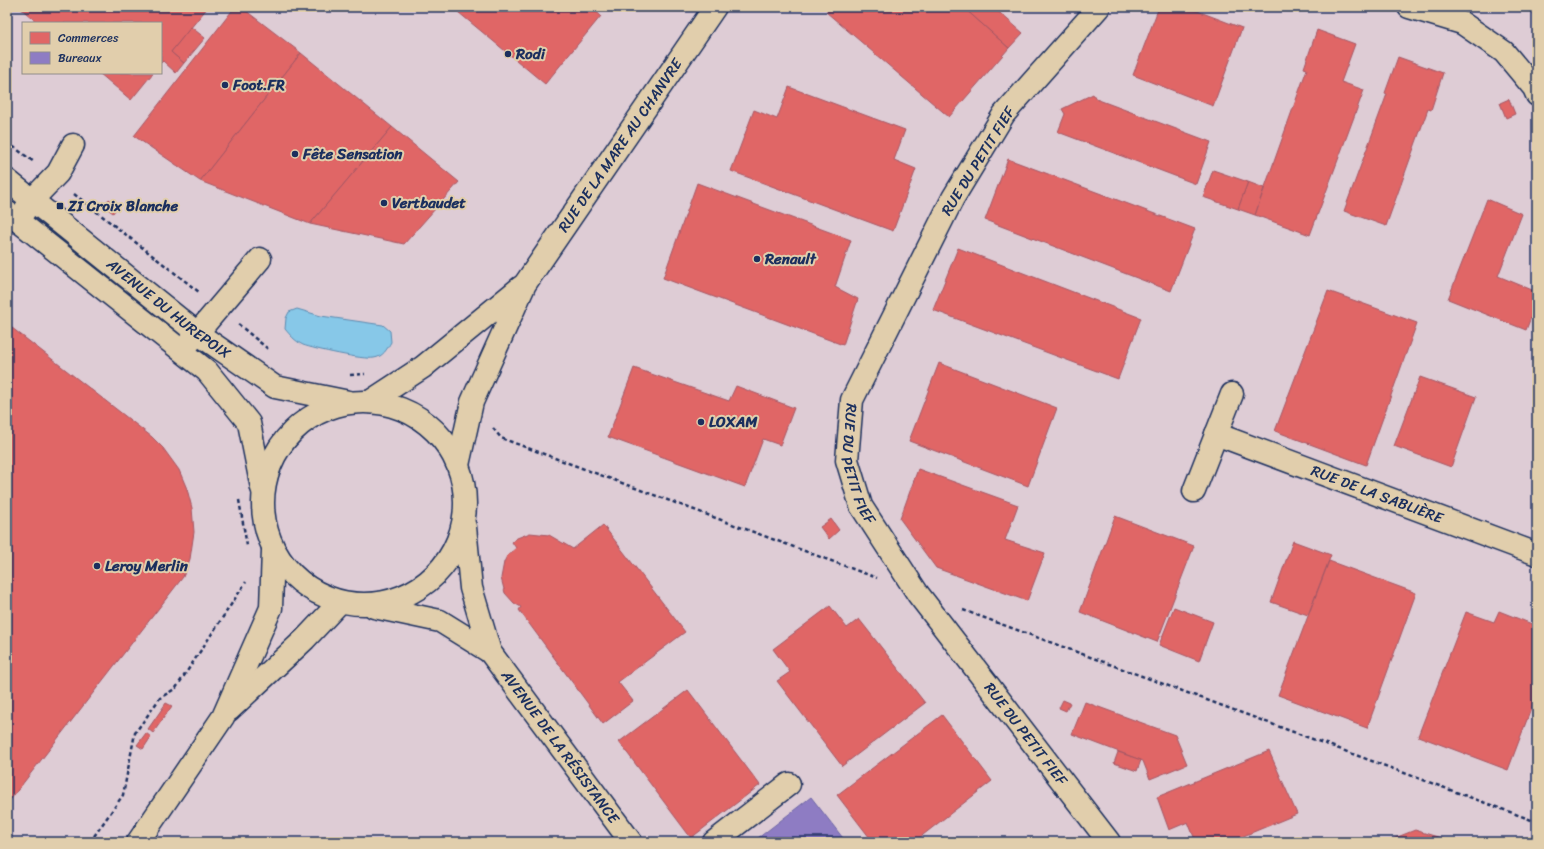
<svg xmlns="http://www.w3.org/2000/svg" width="1544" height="849" viewBox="0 0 1544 849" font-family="Sriracha,sans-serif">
<rect width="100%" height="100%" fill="#dfcdc4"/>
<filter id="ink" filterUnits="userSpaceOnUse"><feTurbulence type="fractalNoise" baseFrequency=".025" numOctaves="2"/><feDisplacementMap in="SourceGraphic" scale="8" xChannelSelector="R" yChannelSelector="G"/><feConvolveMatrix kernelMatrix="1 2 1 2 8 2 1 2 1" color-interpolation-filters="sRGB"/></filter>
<g filter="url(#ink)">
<!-- built -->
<path fill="#deccd5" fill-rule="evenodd" d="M7 7H1537V842H7ZM23 23H161V73H23Z"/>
<!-- water -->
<path fill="#87c8e8" stroke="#5c8bb1" d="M297 309 321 316 383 325 390 331 391 342C387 349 383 357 374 358 363 360 314 349 303 345 295 341 290 335 285 329L286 318 289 312Z"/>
<!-- shops -->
<g fill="#e06666" stroke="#a55664">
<path d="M19 7H208L171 52 184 63 176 73 163 61 161 63V23H38Z"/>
<path d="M235 7H241L301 53 200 181 134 136Z"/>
<path d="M462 7H591L601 16 545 84 458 12Z"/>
<path d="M830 7H963L1009 48 949 117 826 12Z"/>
<path d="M963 7H993L1023 33 1009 48Z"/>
<path d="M1159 7H1187L1242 28 1213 106 1133 75Z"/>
<path d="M1531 7H1537V22Z"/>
<path d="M191 27 205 38 184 63 171 52Z"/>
<path d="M1317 30 1355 44 1341 82 1364 90 1310 235 1255 215 1307 69 1304 68Z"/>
<path d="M301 53 392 127 310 224 200 181Z"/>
<path d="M1398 57 1443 73 1431 110 1428 109 1386 226 1344 211 1387 94 1385 93Z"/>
<path d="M99 73H153L131 100Z"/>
<path d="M789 87 905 130 894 160 916 169 893 231 731 171 754 110 777 119Z"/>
<path d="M1093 94 1096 99 1211 142 1196 184 1058 132 1065 114 1062 109Z"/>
<path d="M1509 99 1515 114 1506 118 1500 103Z"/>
<path d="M392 127 459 182 404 244 310 224Z"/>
<path d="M1008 159 1195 229 1171 291 985 220Z"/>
<path d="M1213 170 1248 182 1238 209 1203 197Z"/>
<path d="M1248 182 1264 188 1255 215 1238 209Z"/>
<path d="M697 183 851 240 835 287 858 299 843 345 663 278Z"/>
<path d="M109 199 118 206 113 213 104 206Z"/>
<path d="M1487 199 1522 214 1498 276 1537 292V302L1526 330 1448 299Z"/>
<path d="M958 248 1141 318 1118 379 933 310Z"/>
<path d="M1328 291 1417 323 1366 465 1275 431Z"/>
<path d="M7 324 152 437 163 448 179 470 187 489 192 508 194 532 190 559 183 577 7 804Z"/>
<path d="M939 363 1057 408 1028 486 909 441Z"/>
<path d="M634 368 729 401 736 386 794 408 780 445 763 439 745 487 608 437Z"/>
<path d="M1420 377 1476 397 1451 467 1394 446Z"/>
<path d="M918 469 1018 505 1005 540 1045 553 1027 601 936 568 900 519Z"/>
<path d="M1115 516 1194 546 1157 642 1080 612Z"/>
<path d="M831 519 839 530 829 539 820 527Z"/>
<path d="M603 525 685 632 618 682 633 701 603 724 519 610 521 607 514 603 505 593 501 578 504 562 507 556 516 548 512 542 517 538 530 533 549 535 573 549Z"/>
<path d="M1293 541 1331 555 1308 615 1271 602Z"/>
<path d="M1329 561 1416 593 1367 728 1278 695Z"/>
<path d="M830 606 847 628 859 619 925 703 842 766 777 681 790 672 773 649Z"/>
<path d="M1174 607 1213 622 1199 661 1159 645Z"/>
<path d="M1499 611 1537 626V693L1508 770 1418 736 1466 612 1494 622Z"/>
<path d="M688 690 760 785 691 838 619 742Z"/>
<path d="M1063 700 1070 703 1066 711 1059 708Z"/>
<path d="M1085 702 1175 735 1187 764 1150 779 1143 761 1072 734Z"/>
<path d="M166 703 172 706 153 733 148 729Z"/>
<path d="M942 715 992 781 914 842H873L837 795Z"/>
<path d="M146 733 151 737 143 749 137 745Z"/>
<path d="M1269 751 1297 814 1229 842H1196L1188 822 1169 830 1157 797Z"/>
<path d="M1118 752 1141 760 1137 771 1114 763Z"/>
<path d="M1415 830 1444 839 1446 842H1385Z"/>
</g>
<!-- offices -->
<path fill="#8e7cc3" stroke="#6c65a5" d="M811 797 846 842H753Z"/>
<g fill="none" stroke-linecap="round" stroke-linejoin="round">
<!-- minor casing -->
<g stroke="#1b2f5e" stroke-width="25">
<g id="minor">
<path id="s1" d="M1099 7 1004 114 953 198 852 400 847 460 861 506 918 594 1109 842"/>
<path d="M1409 7 1462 23 1504 52 1534 88 1537 95"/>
<path id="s2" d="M7 180 197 333 275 387 349 402"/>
<path d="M7 212 207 371 249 423 262 488"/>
<path d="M23 213 31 201 58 173 73 145"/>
<path d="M188 344 260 259"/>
<path d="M371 401 423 367 521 287"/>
<circle cx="364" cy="503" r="101"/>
<path id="s3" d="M1216 434 1537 554"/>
<path id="s4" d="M458 465 472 402 525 284 715 7"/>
<path d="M1194 491 1232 394"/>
<path id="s5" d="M465 527 471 588 490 652 631 842"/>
<path d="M374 607 440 621 490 652"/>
<path d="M229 710 305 639 340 602"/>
<path d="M138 842 223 717 271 608 273 550"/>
<path d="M714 842 789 784"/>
</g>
</g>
<!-- path -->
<g stroke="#1b2f5e" stroke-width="2.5" stroke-dasharray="4 3" stroke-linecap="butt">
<path d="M7 142 34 162"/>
<path d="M74 194 199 292"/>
<path d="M238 324 268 349"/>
<path d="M350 375 365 374"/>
<path d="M493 428 501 438 877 578"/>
<path d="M239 500 247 546"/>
<path d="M963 610 1537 822"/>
<path d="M90 842 123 795 135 733 160 698 176 688 246 582"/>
</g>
<!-- minor -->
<use href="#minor" stroke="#e1ceac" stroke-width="22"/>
</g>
</g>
<!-- markers -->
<g fill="#1b2f5e" stroke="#e1ceac" stroke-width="1.5">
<circle cx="508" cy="54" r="4"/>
<circle cx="225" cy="85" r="4"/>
<circle cx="295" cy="154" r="4"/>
<circle cx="384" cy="203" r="4"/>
<rect x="56" y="202" width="8" height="8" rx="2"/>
<circle cx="757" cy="259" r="4"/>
<circle cx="701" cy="422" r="4"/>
<circle cx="97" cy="566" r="4"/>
</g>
<g text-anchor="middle" stroke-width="4" stroke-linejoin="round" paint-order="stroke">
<!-- poi labels -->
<g font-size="15" font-weight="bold" fill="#1b2f5e" stroke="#e1ceac" text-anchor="start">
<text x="516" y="59">Rodi</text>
<text x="233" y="90">Foot.FR</text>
<text x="303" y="159">Fête Sensation</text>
<text x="392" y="208">Vertbaudet</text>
<text x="68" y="211">ZI Croix Blanche</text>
<text x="765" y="264">Renault</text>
<text x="709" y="427">LOXAM</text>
<text x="105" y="571">Leroy Merlin</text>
</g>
<!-- street labels -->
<g font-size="15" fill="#1b2f5e" stroke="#e1ceac">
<text dy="5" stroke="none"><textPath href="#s4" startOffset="362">RUE DE LA MARE AU CHANVRE</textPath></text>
<text transform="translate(978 161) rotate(-58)" y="5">RUE DU PETIT FIEF</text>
<text dy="5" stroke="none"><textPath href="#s2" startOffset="207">AVENUE DU HUREPOIX</textPath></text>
<text dy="5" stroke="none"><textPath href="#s1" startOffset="533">RUE DU PETIT FIEF</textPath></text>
<text dy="5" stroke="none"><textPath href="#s3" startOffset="172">RUE DE LA SABLIÈRE</textPath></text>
<text dy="5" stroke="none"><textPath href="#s1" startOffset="857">RUE DU PETIT FIEF</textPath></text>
<text dy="5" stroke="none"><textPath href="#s5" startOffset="246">AVENUE DE LA RÉSISTANCE</textPath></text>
</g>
</g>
<!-- margin -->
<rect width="1544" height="849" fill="none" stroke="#e1ceac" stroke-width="24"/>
<rect x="12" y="12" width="1520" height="825" fill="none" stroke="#1b2f5e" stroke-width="1.5" filter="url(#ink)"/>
<!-- legend -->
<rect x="22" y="22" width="140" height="52" fill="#e1ceac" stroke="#928e8d"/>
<rect x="30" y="32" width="20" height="12" fill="#e06666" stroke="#928e8d"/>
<text x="58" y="42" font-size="12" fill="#1b2f5e">Commerces</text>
<rect x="30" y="52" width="20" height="12" fill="#8e7cc3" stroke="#928e8d"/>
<text x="58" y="62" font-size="12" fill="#1b2f5e">Bureaux</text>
</svg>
